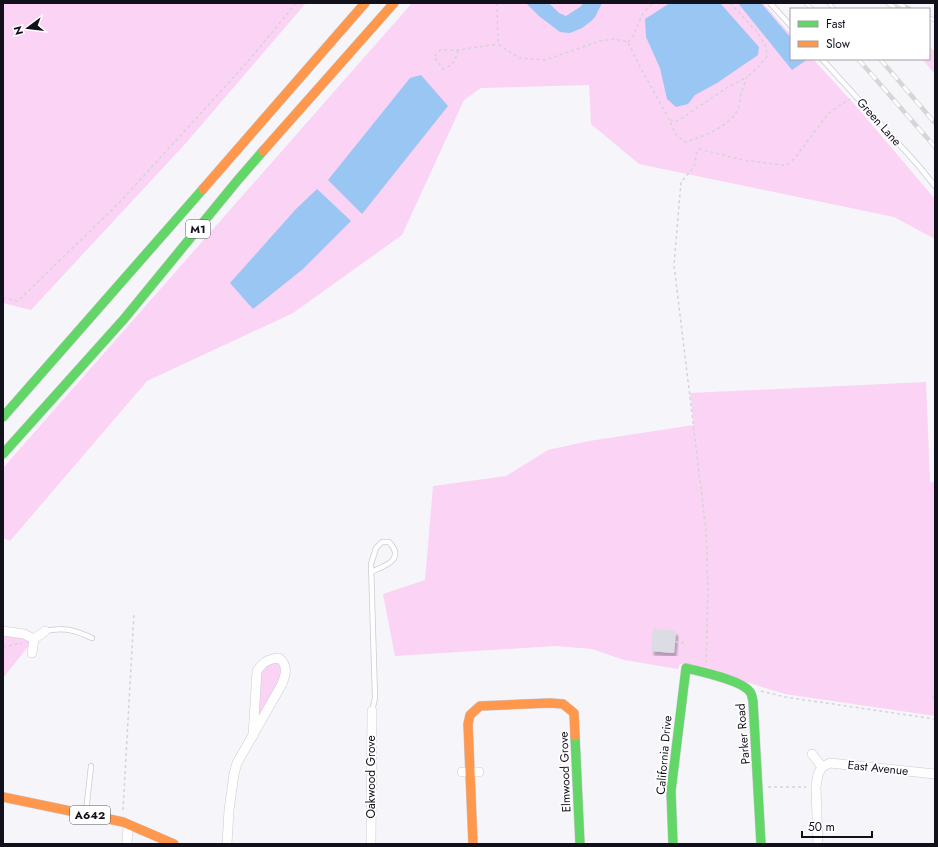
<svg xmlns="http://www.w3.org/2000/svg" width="938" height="847" viewBox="0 0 938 847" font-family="Jost,sans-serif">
<defs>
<filter id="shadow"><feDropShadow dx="2.5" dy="4.5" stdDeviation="1" flood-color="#0004"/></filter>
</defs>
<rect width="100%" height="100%" fill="#f6f5f9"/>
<!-- green -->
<g fill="#fad3f5">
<path d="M3 3H306L186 143 31 310 3 303Z"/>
<path d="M412 3H763L791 35V59H813L855 105 935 199V239L894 217 639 164 591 124 589 85 481 88 464 100 402 235 293 313 147 381 10 541 3 538V468Z"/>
<path d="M929 47 935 51V74L922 59H929Z"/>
<path d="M926 382 930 483 935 481V716L785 694 717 673 680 664 678 669 624 660 592 649 556 646 395 656 383 594 425 580 433 486 506 476 548 450 589 441 694 425 690 393Z"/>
<path d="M3 631 34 639 3 678Z"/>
<path d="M279 658 285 677 253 724 257 671Z"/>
</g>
<!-- water -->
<g fill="#9ac6f3">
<path d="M526 3H549L559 13 566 16 580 7 584 3H602L595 17 590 22 582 28 570 33 560 32 539 16Z"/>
<path d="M670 3H720L759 47 758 55 717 83 695 95 688 104 676 107 667 99 660 68 646 37 645 19Z"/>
<path d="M738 3H761L791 38V59H808L792 70Z"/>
<path d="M421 75 448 106 362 214 328 180 410 78Z"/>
<path d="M317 189 351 221 303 269 253 309 230 283 296 209Z"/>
</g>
<!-- building -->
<path fill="#dcdde4" filter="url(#shadow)" d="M653 628 676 631 674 653 651 651Z"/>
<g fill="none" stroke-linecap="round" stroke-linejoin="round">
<!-- lane casing -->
<g stroke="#cccbd2" stroke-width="6">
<g id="lane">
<path d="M770 3 791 26"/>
<path d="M822 59 917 164 935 186"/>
<path d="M371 572C384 566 406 560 389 542H382L376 548 371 564 375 698 372 711"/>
<path d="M45 631C65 627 74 630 92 638"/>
<path d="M86 812 91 766"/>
</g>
</g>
<!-- street casing -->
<g stroke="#cccbd2" stroke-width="10">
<g id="street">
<path d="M3 631 24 634 34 639"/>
<path d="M32 653 34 639 45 631"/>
<path d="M812 754 822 767 818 774 816 787 818 844"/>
<path d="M822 767 830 763 935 774"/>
<path d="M462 772H479"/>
<path d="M127 844 128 825"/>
<path d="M227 844 229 810 234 774 237 763 282 684C286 674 288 665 279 658 268 659 263 662 257 671L253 736"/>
<path d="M371 844 372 711"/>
</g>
</g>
<!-- fast casing -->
<g stroke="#cccbd2" stroke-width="10">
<g id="fast">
<path d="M3 417 203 189"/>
<path d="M3 454 124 319 237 181 263 151"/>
<path d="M575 736 580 844"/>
<path d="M673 844 671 791 686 668C701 672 742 680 750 692 752 694 752 698 753 701L761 844"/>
</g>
</g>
<!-- slow casing -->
<g stroke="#cccbd2" stroke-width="10">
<g id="slow">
<path d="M263 151 394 3"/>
<path d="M203 189 365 3"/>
<path d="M3 797 123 822 174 844"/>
<path d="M473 844 468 724 470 715 480 706 550 703 563 704 574 713 575 736"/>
</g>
</g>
<!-- path -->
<g stroke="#d4d4d5" stroke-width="1.5" stroke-dasharray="3 3" stroke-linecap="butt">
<path d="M497 3 498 44 519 58 545 60 600 41 614 39 628 42 639 65 669 119 676 135 685 142C701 138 733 125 739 107 740 103 740 99 741 95 742 89 745 83 747 77L728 87 679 120 674 122 669 119"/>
<path d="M730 3 758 33 766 47 767 56 758 67 747 77"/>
<path d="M628 42C637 32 635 30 640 20 642 13 648 7 654 3"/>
<path d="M458 50C456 59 453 66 443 69L434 57 440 50H458L498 44"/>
<path d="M3 298 18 301 119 203 251 58 296 3"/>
<path d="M675 642 687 643"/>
<path d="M3 647 22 643"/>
<path d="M706 663 708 588 706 530 674 265 681 182 694 167 697 151 699 149 743 160 783 165 788 164 794 159 828 114 837 107 850 99"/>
<path d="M761 691 785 697 935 719"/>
<path d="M933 696 935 700"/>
<path d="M768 787H806"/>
<path d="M123 810 134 613"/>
</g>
<!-- lane -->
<use href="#lane" stroke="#fefefe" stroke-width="4.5"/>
<!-- street -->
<use href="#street" stroke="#fefefe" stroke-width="9"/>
<!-- fast -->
<use href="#fast" stroke="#63d668" stroke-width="9"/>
<!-- slow -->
<use href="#slow" stroke="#ff974d" stroke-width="9"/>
<!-- rail casing -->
<g stroke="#d6d6d7" stroke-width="4.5">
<g id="rail">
<path d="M806 3 812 9"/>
<path d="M829 3 834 9"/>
<path d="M887 3 898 9"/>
<path d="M897 3 910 9"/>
<path d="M929 18 935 20"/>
<path d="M858 59 935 147"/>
<path d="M880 59 935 123"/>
</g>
</g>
<!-- rail -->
<use href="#rail" stroke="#fff" stroke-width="3" stroke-dasharray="9" stroke-linecap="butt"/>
</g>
<g text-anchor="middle" stroke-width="3.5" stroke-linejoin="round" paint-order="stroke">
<!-- shield labels -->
<g fill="#fff" stroke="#59585f" stroke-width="1">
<rect x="186" y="220" width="24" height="18" rx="3"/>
<rect x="70" y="806" width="40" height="18" rx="3"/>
</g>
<g font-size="11" font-weight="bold" fill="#12101b">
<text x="198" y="233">M1</text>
<text x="90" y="819">A642</text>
</g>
<!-- street labels -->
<g font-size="12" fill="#12101b" stroke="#fff">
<text transform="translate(879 122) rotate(48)" y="4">Green Lane</text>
<text transform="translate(743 734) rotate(-95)" y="4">Parker Road</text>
<text transform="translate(664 755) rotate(-85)" y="4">California Drive</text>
<text transform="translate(878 768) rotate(6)" y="4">East Avenue</text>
<text transform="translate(565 772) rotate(-92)" y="4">Elmwood Grove</text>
<text transform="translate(371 777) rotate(-90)" y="4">Oakwood Grove</text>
</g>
</g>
<!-- border -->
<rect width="938" height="847" fill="none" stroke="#12101b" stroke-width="8"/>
<!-- legend -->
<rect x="790" y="8" width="140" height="52" fill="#ffffff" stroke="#a09fa4"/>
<rect x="798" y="21" width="20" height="6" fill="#63d668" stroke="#a09fa4"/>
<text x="826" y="28" font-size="12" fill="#12101b">Fast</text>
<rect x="798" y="41" width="20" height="6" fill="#ff974d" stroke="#a09fa4"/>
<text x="826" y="48" font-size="12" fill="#12101b">Slow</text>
<!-- north arrow -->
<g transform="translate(28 28) rotate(255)" stroke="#ffffff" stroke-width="3" paint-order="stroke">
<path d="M0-3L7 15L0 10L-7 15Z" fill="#12101b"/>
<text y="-6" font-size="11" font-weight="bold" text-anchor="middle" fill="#12101b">N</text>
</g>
<!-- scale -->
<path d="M802 831v6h70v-6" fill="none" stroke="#12101b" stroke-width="2"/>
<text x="808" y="831" font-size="12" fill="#12101b" stroke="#ffffff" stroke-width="3" paint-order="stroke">50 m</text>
</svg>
